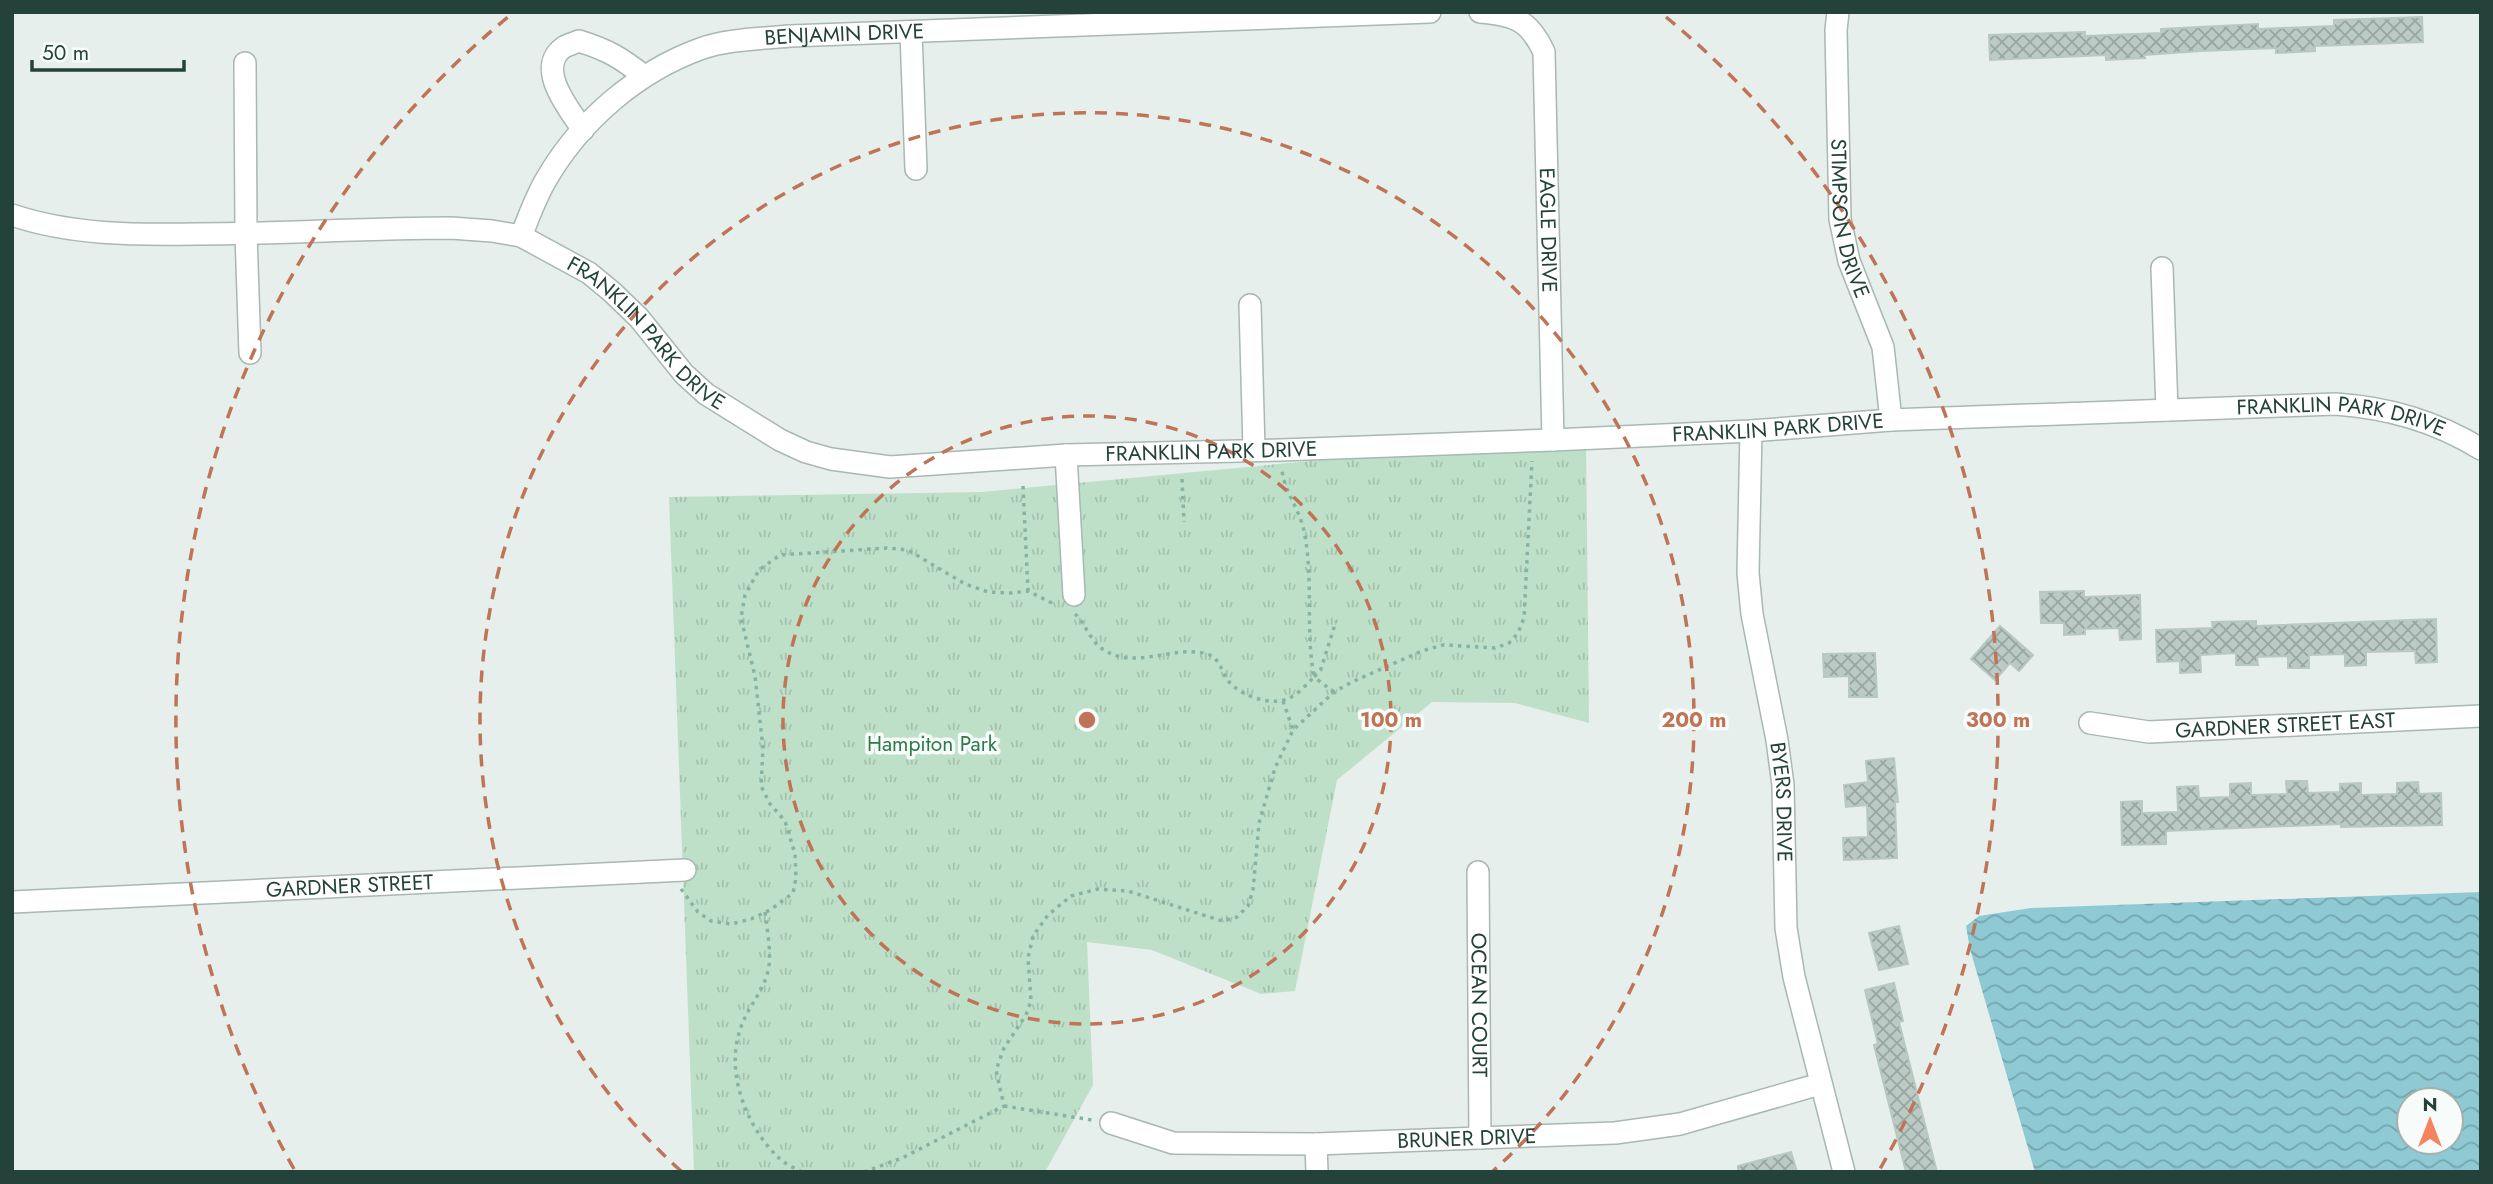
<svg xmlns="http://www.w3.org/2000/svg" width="2493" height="1184" viewBox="0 0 2493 1184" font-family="Jost,sans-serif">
<defs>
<pattern id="park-tufts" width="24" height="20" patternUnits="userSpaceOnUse" patternTransform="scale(1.75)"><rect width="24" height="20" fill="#bfe0c8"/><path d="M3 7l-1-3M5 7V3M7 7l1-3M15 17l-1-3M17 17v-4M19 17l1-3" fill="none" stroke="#a4c1ad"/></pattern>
<pattern id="water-waves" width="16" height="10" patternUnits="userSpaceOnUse" patternTransform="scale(1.75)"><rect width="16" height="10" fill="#8ec9d4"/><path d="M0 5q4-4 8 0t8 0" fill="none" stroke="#74a5ad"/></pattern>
<pattern id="building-cross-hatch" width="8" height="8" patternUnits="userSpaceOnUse" patternTransform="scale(1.75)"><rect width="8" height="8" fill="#bbcac4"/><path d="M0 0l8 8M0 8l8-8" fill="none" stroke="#98a6a0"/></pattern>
</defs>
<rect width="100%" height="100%" fill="#e6efeb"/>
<!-- park -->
<path fill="url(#park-tufts)" d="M1586 438 1589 723 1515 703 1432 702 1337 780 1295 991 1261 994 1152 950 1087 942 1093 1085 1045 1172H694L669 497 982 492 1533 440Z"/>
<!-- water -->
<path fill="url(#water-waves)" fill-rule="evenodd" d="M2481 892V1172H2035L1970 949 1966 926 1979 916 2031 908ZM2409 1100H2451V1142H2409Z"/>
<!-- building -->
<g fill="url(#building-cross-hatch)" stroke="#b8c9c2" stroke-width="2">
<path d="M2422 17 2423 42 2315 46V51L2276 53V48L2201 51 2144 55 2145 58 2106 60V55L1990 60 1989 35 2085 32V36L2161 33V29L2258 24V29L2334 26V20Z"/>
<path d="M2084 591V597L2140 595 2141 639 2120 640 2119 628 2085 629V634L2064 635V623H2041L2040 592Z"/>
<path d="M2436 619 2437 662 2416 663 2415 651 2366 652V665L2345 666V654L2309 655V668H2288V656L2257 657 2258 665H2236V653L2200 655 2201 672 2180 673V661L2157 662 2156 630 2213 628 2212 622 2256 621V626Z"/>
<path d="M2000 626 2033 655 2019 671 2010 663 1995 680 1971 659Z"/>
<path d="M1875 653 1877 697H1849V676L1824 677 1823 654Z"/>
<path d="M1894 758 1898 802H1895L1897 858 1844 860 1843 838 1868 837 1867 805 1846 807 1844 785 1868 782 1866 761Z"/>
<path d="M2286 781H2307L2308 793 2340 792V784L2361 783V795L2397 794V783L2418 782 2419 794 2441 793 2442 825 2341 827V824L2166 831V844L2122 845 2121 802 2142 801V813L2178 812 2177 787 2198 786 2199 798 2230 797V784L2251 783V795L2287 794Z"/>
<path d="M1899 926 1908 964 1879 970 1869 933Z"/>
<path d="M1894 983 1903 1021 1899 1022 1937 1172H1906L1874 1045 1878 1044 1865 990Z"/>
<path d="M1791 1152 1797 1172H1738V1166Z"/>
</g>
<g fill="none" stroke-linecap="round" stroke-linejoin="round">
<!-- minor casing -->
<g stroke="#a8b8b2" stroke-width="24">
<g id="minor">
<path id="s1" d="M1480 12C1515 15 1529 20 1544 52L1553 440"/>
<path id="s2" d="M1838 12 1836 30 1840 219 1849 261 1883 347 1891 420"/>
<path d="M911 32 916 169"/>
<path d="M245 63 246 234 250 353"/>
<path d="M583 130C570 110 534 68 564 47 568 45 574 43 579 41 608 50 621 58 644 76"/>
<path id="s3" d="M12 215C71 235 135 235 196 234 281 234 366 228 451 228L492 231 521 236 589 273 612 292 639 318 684 374 706 394 780 440 806 452 831 459 890 467 1066 455 1281 450 1553 440 1751 431 1891 420 2336 404C2389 408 2435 421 2481 449"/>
<path id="s4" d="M521 236C529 217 536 196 547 178 581 120 637 72 700 49 728 39 760 39 790 36L1430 12"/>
<path d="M2162 268 2167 410"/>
<path d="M1250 305 1254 449"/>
<path id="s5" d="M1751 431 1748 573 1752 614 1777 740 1783 785 1786 928 1794 977 1844 1172"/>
<path d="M1066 455 1074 595"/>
<path id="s6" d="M2090 723 2149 732 2481 716"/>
<path id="s7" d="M1478 872 1480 1138"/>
<path id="s8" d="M12 902 685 870"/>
<path id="s9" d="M1111 1123 1173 1143 1316 1144 1615 1133 1680 1124 1820 1084"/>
<path d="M1316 1144 1317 1172"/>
</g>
</g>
<!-- path -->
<g stroke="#86b3a5" stroke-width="3.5" stroke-dasharray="3.5 5" stroke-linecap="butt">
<path d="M1182 479 1184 522"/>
<path d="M1023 486 1028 591"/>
<path d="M1075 614C1085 623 1090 640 1101 648 1134 672 1173 644 1207 654 1221 658 1221 673 1230 683 1241 695 1268 705 1284 700 1296 697 1306 685 1314 677 1305 629 1314 579 1304 531 1300 510 1284 491 1282 470"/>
<path d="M1334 692 1314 677 1321 669 1336 621"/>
<path d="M1283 701 1293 730"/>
<path d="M681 889 698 912 711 921 731 924 751 919 770 910 793 893 796 878 795 854 785 821 770 804 761 786 763 748 755 676 741 618 745 595 759 570 780 555 887 548 908 550 965 584 988 592 1012 593 1028 591 1056 605"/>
<path d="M765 912C767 930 771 949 769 966 765 991 747 1007 740 1030 725 1073 747 1128 779 1158 785 1164 794 1168 802 1172"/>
<path d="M1004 1106 1092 1120"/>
<path d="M864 1172 902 1158 1004 1106 996 1070 1004 1048 1026 1015 1031 1001 1028 958 1033 936 1048 915 1071 896 1098 889 1128 891 1222 921 1237 917 1248 906 1253 890 1259 823 1275 768 1293 730 1334 692 1354 681 1422 651 1443 645 1495 648 1509 643 1518 633 1524 618 1532 461"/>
</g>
<!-- minor -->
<use href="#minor" stroke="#fff" stroke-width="21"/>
</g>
<!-- distance rings -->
<g fill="none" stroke="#c07456" stroke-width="3.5" stroke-dasharray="12 9">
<circle cx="1087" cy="720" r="304"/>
<path d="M681 1171A607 607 0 1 1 1493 1171"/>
<path d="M294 1169A911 911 0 0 1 508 17M1666 17A911 911 0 0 1 1880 1169"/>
</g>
<g text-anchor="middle" stroke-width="7" stroke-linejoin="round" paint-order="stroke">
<!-- street labels -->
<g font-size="21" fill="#24423a" stroke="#f7fbf9">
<text dy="7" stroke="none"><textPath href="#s4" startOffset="413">BENJAMIN DRIVE</textPath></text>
<text dy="7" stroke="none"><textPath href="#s2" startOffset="208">STIMPSON DRIVE</textPath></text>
<text dy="7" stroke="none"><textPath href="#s1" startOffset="259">EAGLE DRIVE</textPath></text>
<text dy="7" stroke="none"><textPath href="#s3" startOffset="672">FRANKLIN PARK DRIVE</textPath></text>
<text dy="7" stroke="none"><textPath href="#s3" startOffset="2413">FRANKLIN PARK DRIVE</textPath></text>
<text dy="7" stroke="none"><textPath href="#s3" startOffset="1848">FRANKLIN PARK DRIVE</textPath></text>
<text dy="7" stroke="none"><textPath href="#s3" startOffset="1281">FRANKLIN PARK DRIVE</textPath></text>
<text dy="7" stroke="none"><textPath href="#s6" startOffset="196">GARDNER STREET EAST</textPath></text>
<text dy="7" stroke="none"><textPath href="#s5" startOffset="374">BYERS DRIVE</textPath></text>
<text dy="7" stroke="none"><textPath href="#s8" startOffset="338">GARDNER STREET</textPath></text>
<text dy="7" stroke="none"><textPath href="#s7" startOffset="133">OCEAN COURT</textPath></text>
<text dy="7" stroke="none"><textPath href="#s9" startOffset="359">BRUNER DRIVE</textPath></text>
</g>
<!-- park labels -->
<g font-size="21" fill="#2d7a4b" stroke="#f7fbf9">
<text x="932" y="751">Hampiton Park</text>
</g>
</g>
<circle cx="1087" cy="720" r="10" fill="#c07456" stroke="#f7fbf9" stroke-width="3.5"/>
<g font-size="21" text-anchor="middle" font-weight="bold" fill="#c07456" stroke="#f7fbf9" stroke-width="7" stroke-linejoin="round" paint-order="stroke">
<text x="1391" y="727">100 m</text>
<text x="1694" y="727">200 m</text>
<text x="1998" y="727">300 m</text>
</g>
<!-- border -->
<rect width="2493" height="1184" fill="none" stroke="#24423a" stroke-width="28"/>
<!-- north arrow -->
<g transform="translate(2430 1121)"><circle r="33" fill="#f7fbf9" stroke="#a3b1ad" stroke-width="2"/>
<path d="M0-5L12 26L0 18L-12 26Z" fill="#f4845f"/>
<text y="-10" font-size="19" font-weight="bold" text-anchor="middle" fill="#24423a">N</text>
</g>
<!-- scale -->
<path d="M32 60v10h152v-10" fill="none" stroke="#24423a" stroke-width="3.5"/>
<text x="42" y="60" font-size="21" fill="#24423a" stroke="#f7fbf9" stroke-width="5" paint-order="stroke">50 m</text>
</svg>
